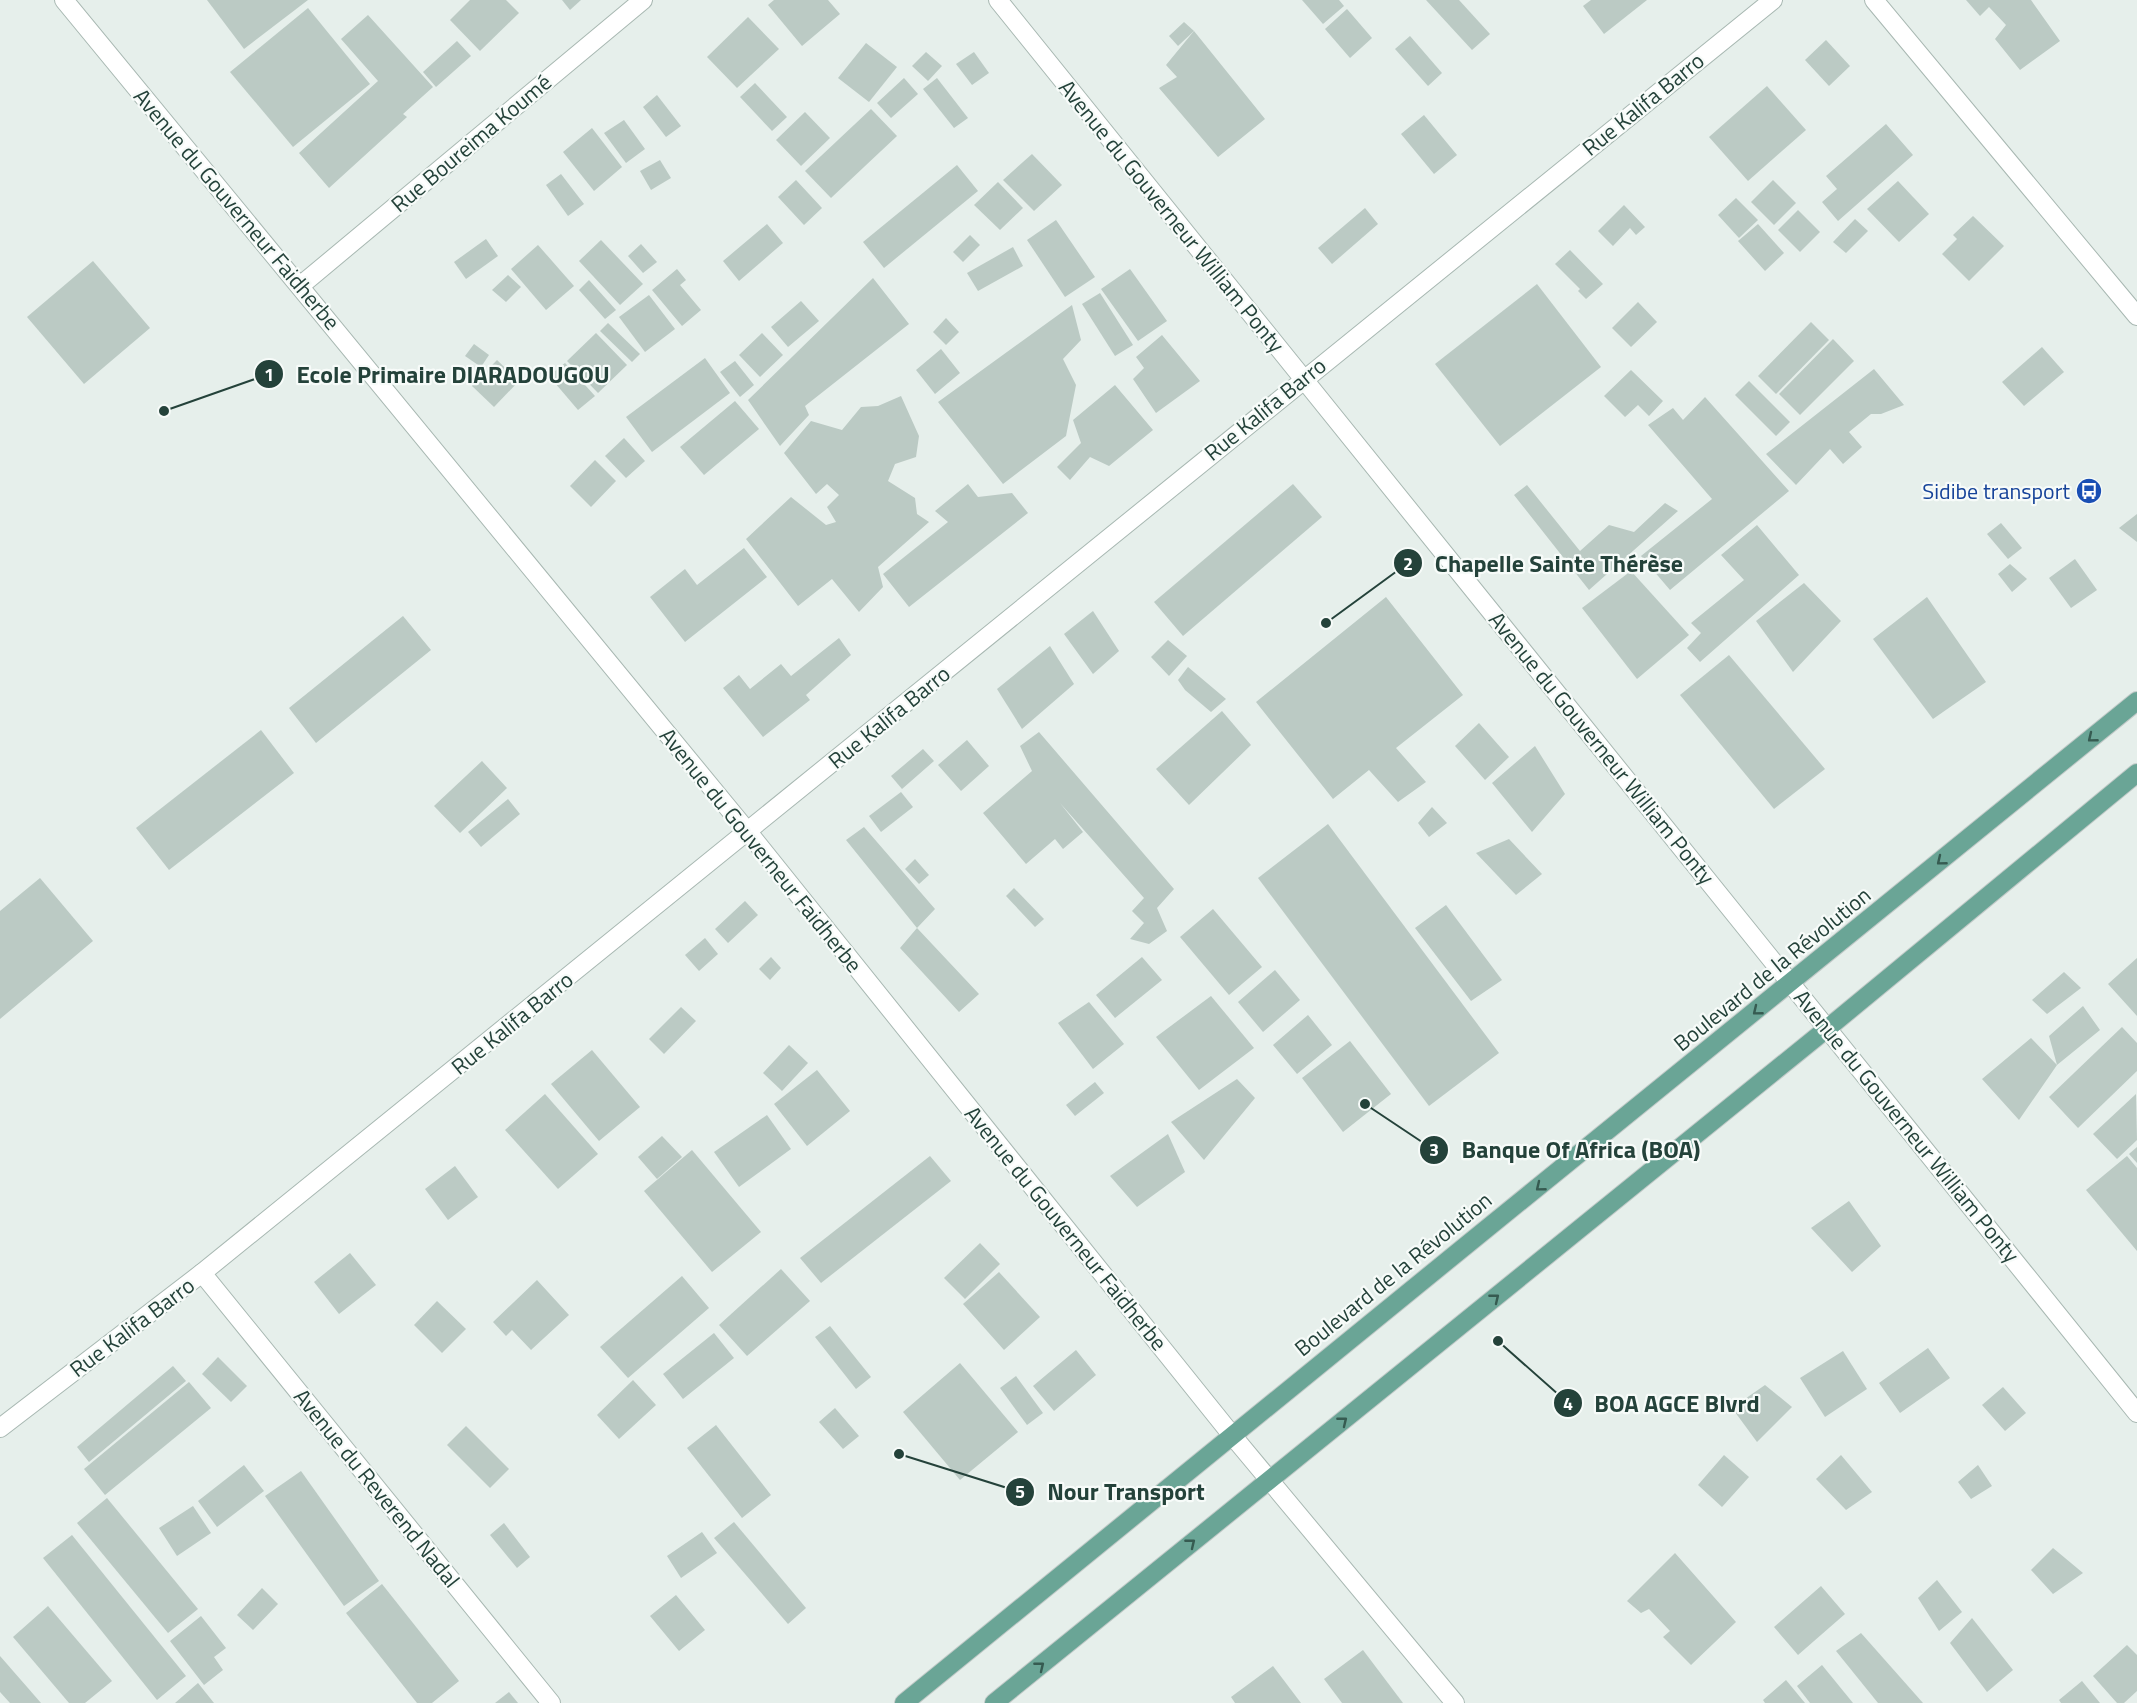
<svg xmlns="http://www.w3.org/2000/svg" width="2137" height="1703" viewBox="0 0 2137 1703" font-family="'Titillium Web',sans-serif">
<rect width="100%" height="100%" fill="#e6efeb"/>
<!-- building -->
<g fill="#bbcac4">
<path d="M207 0H308L244 49Z"/>
<path d="M470 0H506L519 13 480 51 450 20Z"/>
<path d="M562 0H581L570 10Z"/>
<path d="M774 0H828L840 14 802 46 768 5Z"/>
<path d="M1302 0H1339L1344 6 1323 24Z"/>
<path d="M1426 0H1459L1490 34 1472 50Z"/>
<path d="M1591 0H1647L1604 34 1583 6Z"/>
<path d="M1966 0H2031L2060 41 2020 70 1995 39 2006 25 1989 7 1980 16Z"/>
<path d="M308 8 370 84 293 147 230 72Z"/>
<path d="M1347 9 1372 38 1350 58 1325 29Z"/>
<path d="M368 15 433 87 403 114 407 117 329 188 299 153 378 81 341 39Z"/>
<path d="M748 17 779 49 737 88 707 57Z"/>
<path d="M1184 22 1194 31 1178 46 1169 36Z"/>
<path d="M1194 31 1265 119 1218 157 1159 88 1177 77 1166 65Z"/>
<path d="M1410 36 1442 73 1428 86 1395 49Z"/>
<path d="M1826 40 1850 66 1829 86 1805 60Z"/>
<path d="M457 41 471 56 436 87 423 72Z"/>
<path d="M866 43 897 67 869 102 838 78Z"/>
<path d="M926 52 942 66 928 81 912 66Z"/>
<path d="M974 52 989 73 972 85 956 64Z"/>
<path d="M904 78 918 94 891 118 877 103Z"/>
<path d="M937 78 968 118 954 128 923 89Z"/>
<path d="M755 83 787 117 772 131 740 97Z"/>
<path d="M1767 86 1806 130 1748 181 1709 137Z"/>
<path d="M657 95 681 126 666 137 643 107Z"/>
<path d="M871 109 897 136 831 198 805 171Z"/>
<path d="M805 112 830 138 801 166 776 140Z"/>
<path d="M1424 115 1457 155 1434 174 1401 134Z"/>
<path d="M624 120 645 149 626 163 604 133Z"/>
<path d="M1886 124 1913 155 1838 221 1822 202 1837 189 1826 176Z"/>
<path d="M592 128 622 167 594 191 563 152Z"/>
<path d="M1032 154 1062 185 1034 211 1003 180Z"/>
<path d="M660 160 671 178 651 190 640 171Z"/>
<path d="M957 165 978 191 884 268 863 242Z"/>
<path d="M561 174 584 204 568 216 546 185Z"/>
<path d="M796 180 822 208 804 225 778 197Z"/>
<path d="M1773 180 1796 203 1774 225 1751 202Z"/>
<path d="M1898 181 1929 214 1899 242 1867 209Z"/>
<path d="M998 182 1023 208 1000 230 974 205Z"/>
<path d="M1736 198 1758 220 1739 238 1718 215Z"/>
<path d="M1624 205 1645 227 1636 235 1630 228 1613 246 1598 231Z"/>
<path d="M1365 208 1378 224 1332 264 1318 248Z"/>
<path d="M1798 210 1820 232 1800 252 1778 230Z"/>
<path d="M1973 216 2004 246 1969 281 1942 254 1957 239 1953 235Z"/>
<path d="M1855 219 1868 231 1846 253 1833 242Z"/>
<path d="M1056 220 1095 277 1065 297 1027 240Z"/>
<path d="M767 224 783 243 739 281 723 261Z"/>
<path d="M1758 224 1784 253 1765 271 1738 241Z"/>
<path d="M970 235 980 245 963 262 953 252Z"/>
<path d="M486 239 498 256 466 279 454 262Z"/>
<path d="M601 240 643 284 620 305 579 261Z"/>
<path d="M641 244 657 262 643 273 628 256Z"/>
<path d="M538 245 574 286 546 310 511 269Z"/>
<path d="M1013 247 1023 266 978 291 967 273Z"/>
<path d="M1570 250 1603 284 1586 299 1578 291 1580 289 1555 264Z"/>
<path d="M93 261 150 328 84 384 27 317Z"/>
<path d="M677 269 686 280 680 285 701 310 682 326 652 290Z"/>
<path d="M1130 269 1167 321 1138 341 1101 289Z"/>
<path d="M508 275 521 287 506 302 492 290Z"/>
<path d="M873 278 909 324 805 406 809 415 780 446 748 400Z"/>
<path d="M589 280 616 310 605 319 579 290Z"/>
<path d="M1537 284 1601 367 1500 446 1435 364Z"/>
<path d="M1100 293 1133 345 1115 356 1082 304Z"/>
<path d="M649 295 675 329 645 352 619 317Z"/>
<path d="M801 301 819 321 788 347 771 327Z"/>
<path d="M1638 302 1657 322 1631 347 1612 328Z"/>
<path d="M1072 305 1081 340 1063 359 1076 385 1066 436 1003 484 938 402Z"/>
<path d="M946 318 959 332 946 345 933 332Z"/>
<path d="M1811 322 1829 340 1776 394 1758 376Z"/>
<path d="M608 323 640 354 632 362 600 331Z"/>
<path d="M596 333 627 365 598 393 567 361Z"/>
<path d="M762 333 783 355 760 377 739 355Z"/>
<path d="M1162 335 1200 381 1156 413 1133 379 1144 368 1136 357Z"/>
<path d="M1833 339 1854 361 1800 415 1779 394Z"/>
<path d="M474 344 489 355 481 367 465 356Z"/>
<path d="M2042 347 2064 372 2024 406 2002 382Z"/>
<path d="M941 349 960 373 935 394 916 370Z"/>
<path d="M705 358 730 393 652 452 626 417Z"/>
<path d="M497 360 519 381 494 407 472 386Z"/>
<path d="M735 361 754 385 740 397 720 372Z"/>
<path d="M565 363 595 396 578 410 549 376Z"/>
<path d="M1874 369 1904 405 1881 414H1871L1849 432 1862 447 1843 464 1830 449 1796 485 1766 454Z"/>
<path d="M1631 370 1663 401 1649 416 1638 405 1625 417 1604 396Z"/>
<path d="M1749 381 1790 422 1776 436 1735 395Z"/>
<path d="M1115 385 1153 430 1109 466 1090 457 1070 480 1057 467 1081 443 1073 420Z"/>
<path d="M901 396 919 436 916 457 895 464 888 481 915 498 917 514 929 522 878 567 883 587 859 612 832 579 798 606 746 539 791 497 826 525 836 522 827 507 839 495 827 484 816 494 784 453 811 421 842 430 861 407 878 406Z"/>
<path d="M1705 397 1789 491 1670 590 1641 556 1712 499 1648 425 1673 408 1683 420Z"/>
<path d="M735 401 759 429 704 475 680 447Z"/>
<path d="M624 438 645 461 626 478 605 456Z"/>
<path d="M595 460 616 481 591 507 570 486Z"/>
<path d="M968 484 978 497 1012 493 1028 513 909 607 883 574 948 522 935 511Z"/>
<path d="M1293 484 1322 517 1183 636 1154 602Z"/>
<path d="M1527 485 1580 551 1609 525 1634 532 1665 503 1678 511 1589 590 1514 495Z"/>
<path d="M2137 514V542L2119 528Z"/>
<path d="M2001 523 2022 548 2008 559 1987 534Z"/>
<path d="M1757 525 1799 575 1700 662 1687 648 1701 633 1691 623 1744 580 1721 555Z"/>
<path d="M744 548 767 577 685 642 650 597 685 569 697 585Z"/>
<path d="M2075 559 2097 590 2071 608 2049 578Z"/>
<path d="M2010 564 2027 579 2012 592 1998 574Z"/>
<path d="M1631 571 1689 635 1637 679 1582 608Z"/>
<path d="M1804 583 1841 621 1793 672 1756 621Z"/>
<path d="M1386 597 1463 695 1396 748 1426 782 1398 802 1369 770 1333 799 1256 702Z"/>
<path d="M1927 597 1986 682 1933 719 1873 639Z"/>
<path d="M1093 611 1119 651 1093 674 1064 634Z"/>
<path d="M403 616 431 650 316 743 289 708Z"/>
<path d="M839 638 851 655 806 695 810 700 763 737 723 688 739 675 750 689 781 664 791 676Z"/>
<path d="M1168 640 1187 656 1169 676 1151 657Z"/>
<path d="M1050 646 1074 684 1022 729 997 689Z"/>
<path d="M1729 655 1825 769 1774 809 1680 695Z"/>
<path d="M1188 667 1226 699 1211 712 1185 690 1178 680Z"/>
<path d="M1222 711 1251 745 1189 805 1156 769Z"/>
<path d="M1479 723 1509 757 1485 780 1455 746Z"/>
<path d="M261 730 294 773 169 870 136 828Z"/>
<path d="M1039 732 1174 889 1157 908 1167 931 1149 944 1130 939 1144 923 1132 911 1144 898 1060 803 1083 832 1063 849 1055 839 1026 864 983 813 1032 771 1020 746Z"/>
<path d="M967 740 989 766 961 791 938 765Z"/>
<path d="M1535 746 1565 794 1532 832 1492 783Z"/>
<path d="M923 749 934 761 902 789 891 776Z"/>
<path d="M482 761 507 788 460 833 434 806Z"/>
<path d="M901 792 913 807 881 832 869 816Z"/>
<path d="M508 799 520 814 481 847 468 832Z"/>
<path d="M1432 807 1447 823 1429 837 1418 823Z"/>
<path d="M1328 824 1499 1053 1429 1106 1258 878Z"/>
<path d="M864 827 935 909 917 928 979 994 959 1012 900 948 917 928 846 840Z"/>
<path d="M1509 839 1542 874 1516 895 1476 853Z"/>
<path d="M915 859 929 875 919 884 905 869Z"/>
<path d="M40 878 93 941 0 1019V911Z"/>
<path d="M1014 888 1044 919 1035 927 1006 896Z"/>
<path d="M745 901 758 915 728 943 715 929Z"/>
<path d="M1446 905 1502 980 1471 1001 1415 928Z"/>
<path d="M1213 909 1262 967 1229 995 1180 937Z"/>
<path d="M705 938 718 954 699 971 685 955Z"/>
<path d="M771 957 781 968 770 980 759 969Z"/>
<path d="M1142 957 1162 980 1115 1018 1096 995Z"/>
<path d="M2137 958V1016L2108 984Z"/>
<path d="M1275 970 1300 1000 1263 1032 1238 1002Z"/>
<path d="M2064 972 2081 988 2047 1014 2032 1000Z"/>
<path d="M1211 996 1254 1048 1199 1090 1156 1037Z"/>
<path d="M1089 1002 1124 1044 1093 1069 1058 1023Z"/>
<path d="M2083 1006 2100 1030 2057 1065 2019 1120 1982 1079 2031 1038 2057 1065 2049 1036Z"/>
<path d="M681 1007 696 1021 664 1054 649 1039Z"/>
<path d="M1308 1015 1332 1045 1297 1074 1273 1045Z"/>
<path d="M2122 1027 2137 1043V1071L2078 1128 2049 1097Z"/>
<path d="M1350 1041 1391 1094 1343 1132 1302 1078Z"/>
<path d="M789 1045 808 1063 782 1091 763 1073Z"/>
<path d="M592 1050 640 1107 599 1141 551 1084Z"/>
<path d="M817 1070 850 1111 807 1146 774 1104Z"/>
<path d="M1237 1079 1255 1098 1204 1160 1171 1122Z"/>
<path d="M1095 1082 1104 1093 1075 1116 1066 1105Z"/>
<path d="M545 1094 598 1154 558 1189 505 1130Z"/>
<path d="M2136 1094 2137 1140 2117 1159 2093 1134Z"/>
<path d="M767 1115 791 1149 739 1187 714 1152Z"/>
<path d="M1168 1134 1185 1172 1137 1207 1110 1176Z"/>
<path d="M662 1136 682 1157 657 1179 638 1157Z"/>
<path d="M2137 1147V1163L2129 1154Z"/>
<path d="M692 1150 761 1232 712 1272 644 1191Z"/>
<path d="M930 1156 951 1181 821 1283 800 1258Z"/>
<path d="M2127 1156 2137 1168V1251L2086 1190Z"/>
<path d="M455 1166 478 1197 448 1220 425 1189Z"/>
<path d="M1849 1201 1881 1246 1852 1272 1811 1228Z"/>
<path d="M980 1243 1000 1264 965 1299 944 1278Z"/>
<path d="M350 1253 376 1285 339 1314 314 1282Z"/>
<path d="M781 1269 810 1301 747 1356 719 1325Z"/>
<path d="M999 1272 1040 1317 1004 1350 963 1304Z"/>
<path d="M682 1276 709 1308 628 1378 600 1347Z"/>
<path d="M537 1280 569 1315 531 1350 512 1330 506 1336 493 1322Z"/>
<path d="M437 1301 466 1329 442 1353 414 1325Z"/>
<path d="M830 1326 871 1377 856 1389 815 1337Z"/>
<path d="M714 1333 734 1358 683 1399 663 1374Z"/>
<path d="M1928 1348 1950 1378 1900 1413 1879 1383Z"/>
<path d="M1076 1350 1096 1375 1054 1411 1033 1386Z"/>
<path d="M1843 1351 1867 1389 1825 1417 1800 1378Z"/>
<path d="M218 1357 247 1386 231 1402 202 1374Z"/>
<path d="M960 1363 1018 1432 960 1480 903 1412Z"/>
<path d="M173 1366 186 1381 89 1462 77 1447Z"/>
<path d="M1016 1376 1043 1413 1027 1425 1000 1388Z"/>
<path d="M633 1380 656 1405 619 1439 597 1415Z"/>
<path d="M189 1382 211 1408 105 1495 84 1469Z"/>
<path d="M1765 1385 1792 1407 1757 1442 1732 1408Z"/>
<path d="M2003 1387 2026 1413 2005 1431 1982 1405Z"/>
<path d="M835 1408 859 1436 843 1449 819 1422Z"/>
<path d="M716 1425 771 1495 742 1518 687 1448Z"/>
<path d="M466 1426 509 1469 490 1488 447 1445Z"/>
<path d="M1724 1455 1749 1477 1722 1507 1698 1485Z"/>
<path d="M1841 1455 1872 1492 1846 1510 1816 1479Z"/>
<path d="M244 1465 264 1491 217 1527 198 1501Z"/>
<path d="M1978 1465 1992 1486 1971 1499 1958 1482Z"/>
<path d="M301 1471 379 1581 344 1606 265 1496Z"/>
<path d="M107 1498 198 1609 168 1633 77 1523Z"/>
<path d="M193 1506 211 1533 177 1556 159 1528Z"/>
<path d="M734 1522 806 1608 788 1624 714 1538Z"/>
<path d="M504 1523 530 1557 517 1568 490 1535Z"/>
<path d="M702 1532 717 1553 681 1578 667 1556Z"/>
<path d="M72 1535 186 1676 157 1700 43 1558Z"/>
<path d="M2053 1548 2083 1573 2053 1594 2031 1570Z"/>
<path d="M1675 1553 1736 1622 1691 1665 1663 1637 1670 1631 1649 1609 1641 1613 1627 1601Z"/>
<path d="M1937 1580 1962 1612 1939 1631 1918 1598Z"/>
<path d="M382 1584 459 1681 432 1703H417L346 1613Z"/>
<path d="M1821 1586 1845 1614 1798 1655 1774 1627Z"/>
<path d="M262 1588 278 1604 253 1630 237 1615Z"/>
<path d="M676 1595 705 1630 679 1651 650 1616Z"/>
<path d="M48 1606 112 1681 85 1703H69L13 1637Z"/>
<path d="M201 1616 226 1648 214 1657 223 1670 204 1685 170 1641Z"/>
<path d="M1972 1618 2013 1670 1987 1692 1950 1643Z"/>
<path d="M1861 1633 1923 1703H1878L1836 1651Z"/>
<path d="M2127 1645 2137 1655V1691L2124 1703H2117L2093 1676Z"/>
<path d="M1363 1650 1403 1703H1342L1324 1679Z"/>
<path d="M0 1656 41 1703H10L0 1692Z"/>
<path d="M1822 1665 1853 1703H1810L1797 1686Z"/>
<path d="M1273 1666 1301 1703H1235L1231 1697Z"/>
<path d="M1786 1680 1805 1703H1765L1763 1700Z"/>
<path d="M2082 1681 2100 1703H2061L2059 1700Z"/>
<path d="M198 1683 214 1703H175Z"/>
<path d="M509 1692 518 1703H495Z"/>
</g>
<g fill="none" stroke-linecap="round" stroke-linejoin="round">
<!-- minor casing -->
<g stroke="#a8b8b2" stroke-width="20">
<g id="minor">
<path d="M64 0 748 832 1231 1434 1455 1703"/>
<path d="M998 0 2137 1413"/>
<path d="M1874 0 2137 316"/>
<path d="M300 286 643 0"/>
<path d="M202 1273 551 1703"/>
<path d="M0 1428 202 1273 1773 0"/>
</g>
</g>
<!-- major casing -->
<g stroke="#c2cac8" stroke-width="20">
<g id="major">
<path d="M904 1703C1313 1366 1727 1037 2137 701"/>
<path d="M994 1703 1829 1027 2137 773"/>
</g>
</g>
<!-- minor -->
<use href="#minor" stroke="#fff" stroke-width="18"/>
<!-- major -->
<use href="#major" stroke="#6aa596" stroke-width="18"/>
</g>
<!-- one-way arrows -->
<defs><path id="oneway-chevron" d="M-2-3.5L2.5 0L-2 3.5" fill="none" stroke-width="1.6" stroke-linecap="round" stroke-linejoin="round" transform="scale(1.5)"/></defs>
<g stroke="#365b51">
<use href="#oneway-chevron" transform="translate(2092 738) rotate(141)"/>
<use href="#oneway-chevron" transform="translate(1941 861) rotate(141)"/>
<use href="#oneway-chevron" transform="translate(1757 1011) rotate(141)"/>
<use href="#oneway-chevron" transform="translate(1540 1187) rotate(141)"/>
<use href="#oneway-chevron" transform="translate(1495 1298) rotate(-39)"/>
<use href="#oneway-chevron" transform="translate(1343 1421) rotate(-39)"/>
<use href="#oneway-chevron" transform="translate(1191 1543) rotate(-39)"/>
<use href="#oneway-chevron" transform="translate(1040 1666) rotate(-39)"/>
</g>
<!-- icons -->
<defs>
<g id="bus-disc" transform="scale(1.35)"><circle r="9.5" fill="#1a4fb4" stroke="#f7fbf9"/><path d="M-5-6H5V4H4V6H2V4H-2V6H-4V4H-5ZM-3.5-4V0h7V-4ZM-3.5 1.2v1.5H-2V1.2ZM2 1.2v1.5H3.5V1.2Z" fill="#fff"/></g>
</defs>
<g fill-rule="evenodd">
<use href="#bus-disc" x="2089" y="491"/>
</g>
<g text-anchor="middle" stroke-width="4.5" stroke-linejoin="round" paint-order="stroke">
<!-- street labels -->
<g font-size="22" fill="#24423a" stroke="#f7fbf9">
<text transform="translate(1643 104) rotate(-39)" y="8">Rue Kalifa Barro</text>
<text transform="translate(471 143) rotate(-40)" y="8">Rue Boureima Koumé</text>
<text transform="translate(237 209) rotate(50)" y="8">Avenue du Gouverneur Faidherbe</text>
<text transform="translate(1172 216) rotate(51)" y="8">Avenue du Gouverneur William Ponty</text>
<text transform="translate(1265 409) rotate(-39)" y="8">Rue Kalifa Barro</text>
<text transform="translate(889 717) rotate(-39)" y="8">Rue Kalifa Barro</text>
<text transform="translate(1602 748) rotate(51)" y="8">Avenue du Gouverneur William Ponty</text>
<text transform="translate(761 850) rotate(51)" y="8">Avenue du Gouverneur Faidherbe</text>
<text transform="translate(1772 969) rotate(-39)" y="8">Boulevard de la Révolution</text>
<text transform="translate(512 1023) rotate(-39)" y="8">Rue Kalifa Barro</text>
<text transform="translate(1907 1126) rotate(51)" y="8">Avenue du Gouverneur William Ponty</text>
<text transform="translate(1066 1228) rotate(51)" y="8">Avenue du Gouverneur Faidherbe</text>
<text transform="translate(1393 1274) rotate(-39)" y="8">Boulevard de la Révolution</text>
<text transform="translate(132 1327) rotate(-37)" y="8">Rue Kalifa Barro</text>
<text transform="translate(377 1488) rotate(51)" y="8">Avenue du Reverend Nadal</text>
</g>
<!-- transit labels -->
<g font-size="22" fill="#164399" stroke="#f7fbf9" text-anchor="end">
<text x="2070" y="499">Sidibe transport</text>
</g>
</g>
<!-- callouts -->
<path fill="none" stroke="#24423a" stroke-width="2" d="M164 411L269 374M1326 623L1408 563M1365 1104L1434 1150M1498 1341L1568 1403M899 1454L1020 1492"/>
<g fill="#24423a" stroke="#f7fbf9" stroke-width="2">
<circle cx="164" cy="411" r="6"/>
<circle cx="1326" cy="623" r="6"/>
<circle cx="1365" cy="1104" r="6"/>
<circle cx="1498" cy="1341" r="6"/>
<circle cx="899" cy="1454" r="6"/>
<circle cx="269" cy="374" r="15"/>
<circle cx="1408" cy="563" r="15"/>
<circle cx="1434" cy="1150" r="15"/>
<circle cx="1568" cy="1403" r="15"/>
<circle cx="1020" cy="1492" r="15"/>
</g>
<g font-size="18" text-anchor="middle" font-weight="bold" fill="#fff">
<text x="269" y="381">1</text>
<text x="1408" y="570">2</text>
<text x="1434" y="1156">3</text>
<text x="1568" y="1410">4</text>
<text x="1020" y="1498">5</text>
</g>
<g font-size="24" text-anchor="middle" font-weight="bold" fill="#24423a" stroke="#f7fbf9" stroke-width="4.5" stroke-linejoin="round" paint-order="stroke">
<text x="453" y="383">Ecole Primaire DIARADOUGOU</text>
<text x="1559" y="572">Chapelle Sainte Thérèse</text>
<text x="1581" y="1158">Banque Of Africa (BOA)</text>
<text x="1677" y="1412">BOA AGCE Blvrd</text>
<text x="1126" y="1500">Nour Transport</text>
</g>
</svg>
